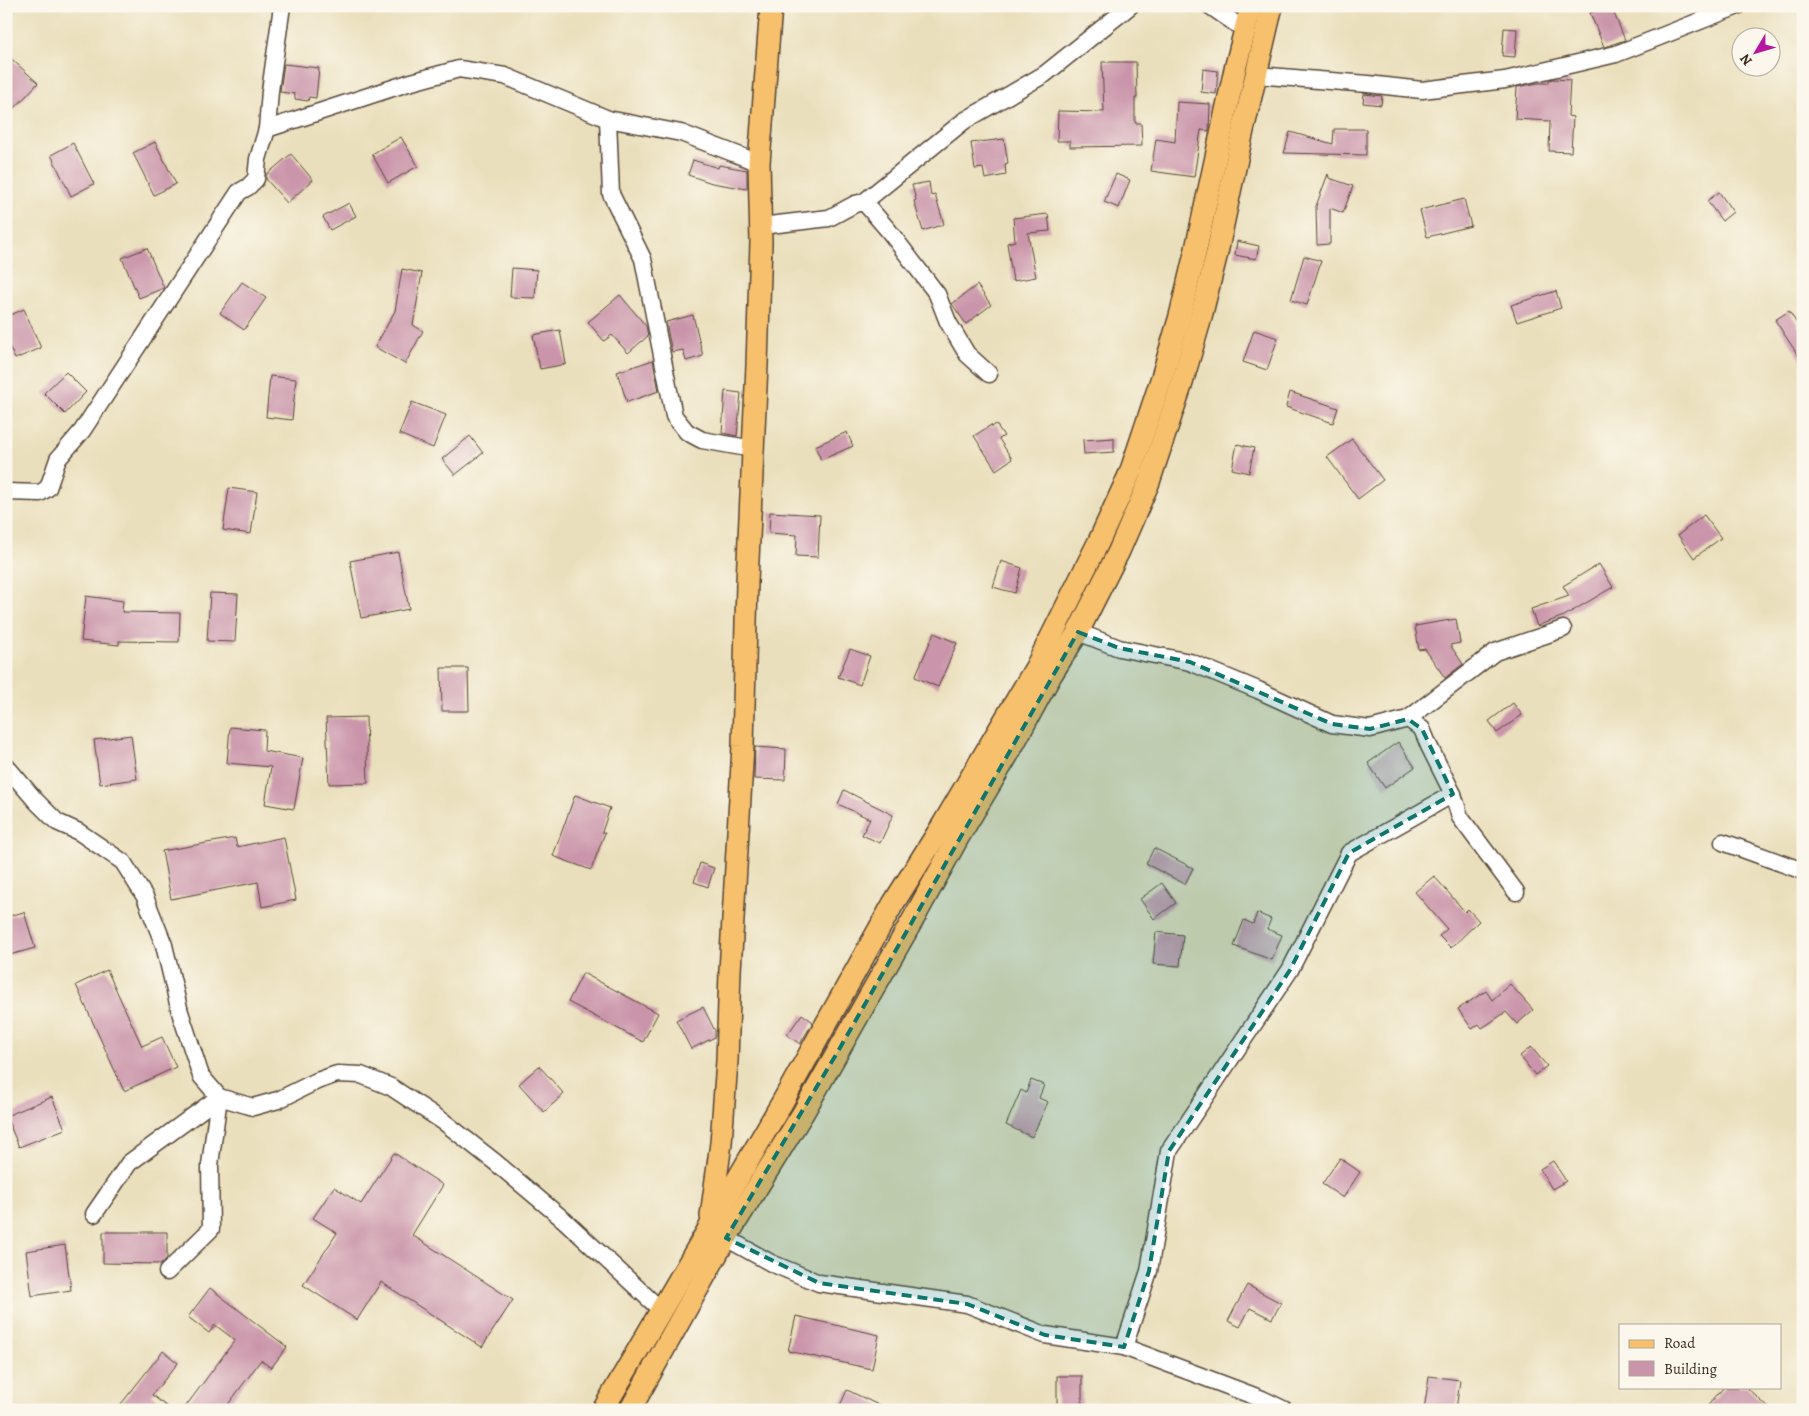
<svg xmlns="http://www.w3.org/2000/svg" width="1809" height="1416" viewBox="0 0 1809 1416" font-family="Alegreya,serif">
<rect width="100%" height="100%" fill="#fbf7ec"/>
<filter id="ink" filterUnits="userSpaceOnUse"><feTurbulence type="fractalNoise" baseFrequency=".02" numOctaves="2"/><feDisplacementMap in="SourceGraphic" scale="10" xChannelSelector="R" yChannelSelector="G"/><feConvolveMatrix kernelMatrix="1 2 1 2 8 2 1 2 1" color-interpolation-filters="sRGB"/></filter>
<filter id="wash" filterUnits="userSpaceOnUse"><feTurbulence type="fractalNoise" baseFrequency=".0096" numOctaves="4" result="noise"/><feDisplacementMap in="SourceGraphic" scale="20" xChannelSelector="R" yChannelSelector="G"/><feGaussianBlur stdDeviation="1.12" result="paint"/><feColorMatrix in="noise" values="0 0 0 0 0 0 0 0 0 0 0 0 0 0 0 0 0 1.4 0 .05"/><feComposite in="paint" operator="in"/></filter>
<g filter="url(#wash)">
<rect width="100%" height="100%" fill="#eadfbc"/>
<g id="blocks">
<!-- building -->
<g fill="#ca95aa">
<path d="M1606 6H1611L1625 40 1604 47 1590 13Z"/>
<path d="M1504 28 1517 29 1515 57 1502 56Z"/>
<path d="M6 54 38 83 15 108 6 100Z"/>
<path d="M1102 62H1136L1137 98H1135V123H1141L1142 146 1070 147V141H1057L1058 111 1104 112Z"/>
<path d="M284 64 319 68 316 98 309 97 308 101 295 99V94L280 92Z"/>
<path d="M1203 69 1218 71 1216 94 1201 92Z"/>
<path d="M1553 79 1570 80 1568 116 1573 117 1571 152 1549 151 1550 121 1515 119 1517 87 1538 83H1549V80Z"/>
<path d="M1364 94 1382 96 1381 105 1363 103Z"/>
<path d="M1177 102 1210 104 1209 131 1201 130 1194 177 1151 171 1156 139 1175 142Z"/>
<path d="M1334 129H1366V155L1284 153 1290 132 1333 144Z"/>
<path d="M401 137 418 166 388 183 372 154Z"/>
<path d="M1004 139 1008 163 1005 164 1006 175 985 179 983 168 975 169 971 143Z"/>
<path d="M155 142 176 184 154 195 133 153Z"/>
<path d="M73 143 94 184 71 196 51 155Z"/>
<path d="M291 154 313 180 287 203 266 179V175Z"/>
<path d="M693 160 718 168 719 165 747 170V189L712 183 688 175Z"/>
<path d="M1116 174 1130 180 1119 208 1104 202Z"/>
<path d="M1328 174 1329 178 1353 186 1343 213 1330 208V244L1317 245 1316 206Z"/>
<path d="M929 182 931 196 935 195 944 224 923 231 914 201 916 200 912 185Z"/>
<path d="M1719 192 1733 212 1722 221 1707 201Z"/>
<path d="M1464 199 1471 226 1427 237 1420 210Z"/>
<path d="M349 203 356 216 330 230 323 217Z"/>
<path d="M1048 214 1050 231 1028 233 1036 277 1013 281 1007 243 1015 241 1013 218Z"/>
<path d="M1237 241 1259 246 1256 259 1235 255Z"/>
<path d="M147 248 164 288 139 298 122 258Z"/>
<path d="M1304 256 1321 261 1307 305 1291 300Z"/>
<path d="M512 268 537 270 535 298 510 297Z"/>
<path d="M402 269 422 273 413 325 423 331 405 364 375 347 395 311Z"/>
<path d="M242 282 266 298 244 330 220 313Z"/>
<path d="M977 285 991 305 966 324 952 304Z"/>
<path d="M1556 291 1561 308 1517 322 1511 305Z"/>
<path d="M620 295 646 326 648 336 628 353 612 335 604 341 588 322Z"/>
<path d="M24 309 41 348 15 359 6 339V317Z"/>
<path d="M1789 311 1803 333V363L1775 320Z"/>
<path d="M693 315 703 356 686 361 683 350 672 352 666 322Z"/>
<path d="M560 330 566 364 540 369 533 335Z"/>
<path d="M1254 330 1278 338 1267 370 1243 362Z"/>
<path d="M653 360 659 391 627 402 617 372Z"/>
<path d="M66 372 86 392 65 414 44 393Z"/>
<path d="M270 376 296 379 292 420 266 417Z"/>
<path d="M725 391 741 393 737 436 722 433Z"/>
<path d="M1290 392 1338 408 1333 423 1286 407Z"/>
<path d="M412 402 446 415 433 448 399 434Z"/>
<path d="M996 424 1004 436 999 439 1012 459 996 470 974 436 991 425 992 427Z"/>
<path d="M847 432 853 446 821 460 815 446Z"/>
<path d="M470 436 483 453 455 475 442 459Z"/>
<path d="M1114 438V452L1084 454 1083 440Z"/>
<path d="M1352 439 1383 480 1358 499 1327 457Z"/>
<path d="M1237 444 1254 448 1249 473 1232 469Z"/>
<path d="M229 488 257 492 251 534 223 530Z"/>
<path d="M770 512 820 515 818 557 796 556 797 535 769 533Z"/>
<path d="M1704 515 1721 538 1694 558 1678 535Z"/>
<path d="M398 552 409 609 361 618 350 561Z"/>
<path d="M1001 561 1022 568 1015 593 993 587Z"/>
<path d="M1599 564 1613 587 1564 616 1537 626 1531 609 1569 596 1563 586Z"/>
<path d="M210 593 238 594 235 642 207 641Z"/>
<path d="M86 596 123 601 122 612 180 613 179 642 119 641V645L81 641Z"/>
<path d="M1456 619 1460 643 1450 645 1463 664 1445 678 1425 649 1419 650 1415 626Z"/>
<path d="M934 633 957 643 938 687 915 677Z"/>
<path d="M850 649 870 656 860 685 838 677Z"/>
<path d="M441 668H468L469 711H442Z"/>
<path d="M1513 703 1522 715 1497 733 1489 721Z"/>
<path d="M366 717 368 783 329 784 326 718Z"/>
<path d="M230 727 265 730 264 751 303 758 294 809 265 804 271 767 227 763Z"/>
<path d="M131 735 137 779 100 784 94 740Z"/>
<path d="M1398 742 1415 767 1385 788 1368 763Z"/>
<path d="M755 747 786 749 785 780 754 779Z"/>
<path d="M844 790 893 815 880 843 862 835 870 819 838 804Z"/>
<path d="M575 795 610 808 602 832 605 833 591 870 553 856Z"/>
<path d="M284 837 296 900 262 907 258 882 171 899 162 851 235 838 237 847Z"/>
<path d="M1154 848 1193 868 1185 884 1146 864Z"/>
<path d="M700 863 714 868 708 887 694 882Z"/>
<path d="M1434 876 1465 912 1468 909 1479 921 1451 948 1439 936 1447 929 1415 892Z"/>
<path d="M1162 883 1176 903 1154 919 1140 899Z"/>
<path d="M24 912 35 948 6 956V917Z"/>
<path d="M1257 913 1271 919 1267 929 1282 935 1272 960 1234 946 1244 920 1253 924Z"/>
<path d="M1156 932 1183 935 1180 966 1153 964Z"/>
<path d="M107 970 142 1046 162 1037 176 1067 124 1091 76 985Z"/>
<path d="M583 973 658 1013 643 1042 568 1002Z"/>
<path d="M1510 984 1533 1010 1517 1024 1506 1012 1482 1028 1479 1024 1472 1029 1458 1009 1486 991 1492 1000Z"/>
<path d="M703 1007 715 1031V1037L691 1049 676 1020Z"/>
<path d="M802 1014 813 1022 800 1044 787 1035Z"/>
<path d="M1531 1047 1547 1066 1535 1075 1520 1056Z"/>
<path d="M539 1066 564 1094 544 1112 519 1084Z"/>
<path d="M1031 1080 1044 1085 1039 1098 1048 1102 1032 1137 1006 1125 1021 1090 1026 1093Z"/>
<path d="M52 1097 65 1129 19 1147 6 1116Z"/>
<path d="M394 1153 443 1185 412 1235 513 1300 482 1347 381 1282 357 1320 303 1285 337 1233 313 1218 334 1187 361 1204Z"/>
<path d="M1340 1158 1360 1172 1343 1198 1322 1184Z"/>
<path d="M1553 1161 1566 1181 1552 1189 1540 1169Z"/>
<path d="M103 1232H167V1258L161 1264 103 1263Z"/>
<path d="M65 1245 71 1290 32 1296 26 1251Z"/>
<path d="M1247 1285 1281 1303 1272 1319 1250 1308 1240 1327 1228 1321Z"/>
<path d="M210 1288 287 1347 271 1368 261 1360 224 1410H183L235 1340 215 1325 209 1333 188 1317Z"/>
<path d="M796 1316 879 1335 872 1369 788 1351Z"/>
<path d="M163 1351 178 1363 152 1395 171 1410H127L121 1404Z"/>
<rect x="1057" y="1376" width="25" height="34"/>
<path d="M1429 1376 1460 1380 1456 1410H1424Z"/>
<path d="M1724 1387H1746L1771 1410H1704Z"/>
<path d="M847 1390 889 1410H838Z"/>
</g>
</g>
</g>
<g filter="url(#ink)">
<use href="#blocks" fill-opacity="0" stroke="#554536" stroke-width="1"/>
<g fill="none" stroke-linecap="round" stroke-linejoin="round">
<!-- minor casing -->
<g stroke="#554536" stroke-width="19">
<g id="minor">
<path d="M1210 6 1245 30"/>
<path d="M1256 75 1368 84 1422 90 1505 80 1616 54 1738 6"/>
<path d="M608 119 611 194 643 259 674 416 687 432 702 440 753 449"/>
<path d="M267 129 270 91 282 6"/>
<path d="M864 202 889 231 937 294 948 322 967 354 989 374"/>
<path d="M761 226 829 218 855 204 864 202 964 121 1045 74 1130 6"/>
<path d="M6 492 40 493 48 488 58 459 82 431 239 192 248 187 256 179 258 159 267 129 408 83 459 69 505 76 608 119 681 133 759 163"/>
<path d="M1078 632 1119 648 1190 662 1258 690 1332 724 1370 729 1408 719 1422 729 1429 746 1453 794 1460 817 1516 892"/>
<path d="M1408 719 1495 652 1563 629"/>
<path d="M6 766 36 801 57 822 79 832 123 862 145 897 164 945 180 1012 201 1076 219 1097 253 1107 278 1100 317 1081 337 1074 361 1075 391 1087 444 1122 495 1162 564 1220 661 1310"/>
<path d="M1723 842 1803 871"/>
<path d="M94 1214 129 1163 219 1097"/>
<path d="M726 1238 771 1263 819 1283 967 1304 1045 1335 1124 1347 1262 1399 1285 1410"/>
<path d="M167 1272 211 1229 210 1165 219 1097"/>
<path d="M1124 1347 1149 1271 1169 1151 1290 970 1349 853 1453 794"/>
</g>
</g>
<!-- major casing -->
<g stroke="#554536" stroke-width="24">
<g id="major">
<path d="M711 1216 721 1143 727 1061 730 971 743 746 747 582 757 365 761 242 759 163 771 6"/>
<path d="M603 1410 783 1101 893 904 942 826 1036 667 1099 541 1130 473 1162 377 1180 316 1196 249 1235 69 1251 6"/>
<path d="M630 1410 726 1238 803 1113 915 916 959 836 1007 756 1051 675 1078 632 1119 551 1149 482 1182 383 1200 321 1217 253 1242 135 1272 6"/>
</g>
</g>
<!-- minor -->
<use href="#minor" stroke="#fff" stroke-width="16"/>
<!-- major -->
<use href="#major" stroke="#f7c06c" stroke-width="21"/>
</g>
</g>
<!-- marked area -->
<path fill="#0f766e" fill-opacity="0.2" stroke="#0f766e" stroke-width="4" stroke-dasharray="10 6" stroke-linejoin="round" d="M1078 632 1119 648 1190 662 1332 724 1370 729 1408 719 1422 729 1453 794 1349 853 1290 970 1169 1151 1149 1271 1124 1347 1045 1335 967 1304 819 1283 726 1238 837 1053Z"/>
<!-- margin -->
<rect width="1809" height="1416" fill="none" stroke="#fbf7ec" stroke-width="25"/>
<!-- legend -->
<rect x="1619" y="1324" width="162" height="65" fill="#fbf7ec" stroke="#aea59a"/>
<rect x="1629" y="1340" width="25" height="8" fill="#f7c06c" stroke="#aea59a"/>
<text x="1664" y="1348" font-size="15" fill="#3b2a1e">Road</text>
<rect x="1629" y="1361" width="25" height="15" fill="#ca95aa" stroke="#aea59a"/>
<text x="1664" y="1374" font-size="15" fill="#3b2a1e">Building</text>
<!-- north arrow -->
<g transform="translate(1756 52) rotate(232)"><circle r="24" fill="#fbf7ec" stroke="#aea59a"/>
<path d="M0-4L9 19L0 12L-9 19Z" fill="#b5179e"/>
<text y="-8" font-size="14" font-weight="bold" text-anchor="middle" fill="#3b2a1e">N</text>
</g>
</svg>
